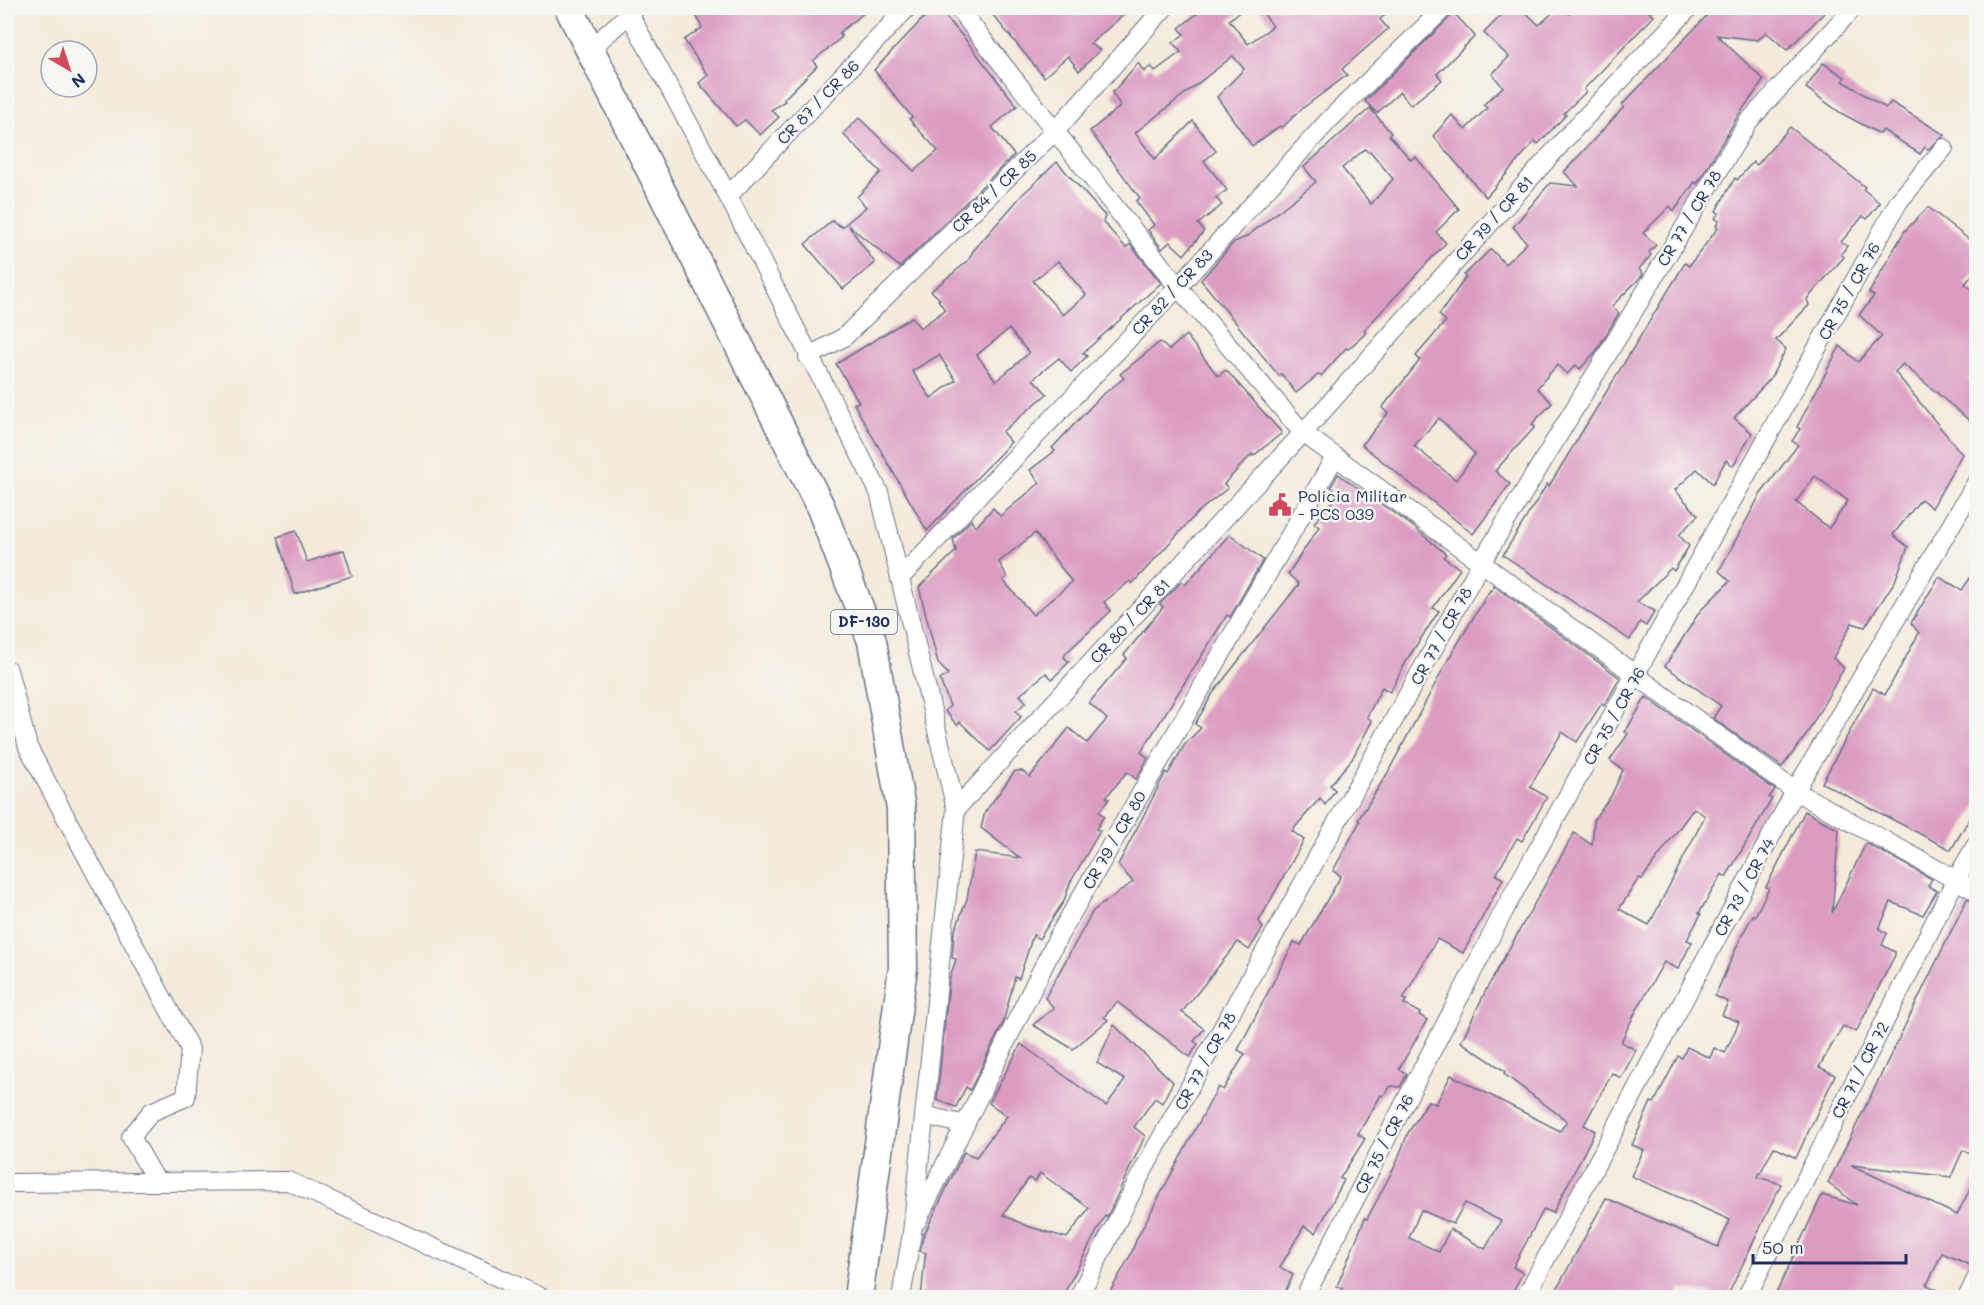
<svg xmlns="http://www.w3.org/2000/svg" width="1984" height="1305" viewBox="0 0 1984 1305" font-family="Mali,sans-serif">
<rect width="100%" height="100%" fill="#f6f6f2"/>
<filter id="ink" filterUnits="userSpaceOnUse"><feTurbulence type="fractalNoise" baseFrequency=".0167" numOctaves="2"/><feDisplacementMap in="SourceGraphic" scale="12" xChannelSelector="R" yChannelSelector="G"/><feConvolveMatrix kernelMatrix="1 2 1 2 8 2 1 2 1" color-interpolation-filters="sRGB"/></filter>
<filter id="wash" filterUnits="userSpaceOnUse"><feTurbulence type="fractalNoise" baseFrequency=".008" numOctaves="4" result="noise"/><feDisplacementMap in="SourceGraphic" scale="24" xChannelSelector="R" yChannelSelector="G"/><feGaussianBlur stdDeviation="1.35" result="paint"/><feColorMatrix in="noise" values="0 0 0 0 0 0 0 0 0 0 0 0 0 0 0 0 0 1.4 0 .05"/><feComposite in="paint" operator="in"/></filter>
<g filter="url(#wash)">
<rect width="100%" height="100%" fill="#f4eada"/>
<g id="blocks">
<!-- building -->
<g fill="#dc9cc2" fill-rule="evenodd">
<path d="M693 8H870L839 33 842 37 813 61 817 66 784 99 785 101 771 110 779 117 760 135 745 120 736 126 699 83 708 75 684 40 702 28Z"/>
<path d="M933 8H938L966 40 1017 106 992 127 1014 155 900 267 848 225 875 263 843 289 805 244 832 221 842 227 866 207 857 197 881 172 843 134 859 118 914 171 938 151 909 119 912 117 874 70Z"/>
<path d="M987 8H1131L1090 44 1100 50 1079 71 1068 56 1044 77Z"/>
<path d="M1204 8H1245L1229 20 1248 44 1273 26 1259 8H1394L1380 19 1388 29 1342 69 1347 75 1299 111 1282 128 1280 126 1252 146 1217 97 1244 69 1233 56 1135 133 1155 159 1193 121 1216 151 1204 161 1227 190 1216 198 1222 205 1198 224 1204 231 1184 255 1170 242 1162 249 1148 230 1154 225 1136 201 1140 198 1090 131 1121 106 1112 93 1138 63 1144 72 1151 66 1155 71 1181 52 1173 43 1184 34 1179 28Z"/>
<path d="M1508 8H1521L1539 25 1558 8H1563L1569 14 1576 8H1645L1654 16 1584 89 1586 92 1564 113 1566 115 1538 144 1535 141 1486 197 1433 136 1452 115 1465 130 1487 108 1483 105 1503 87 1492 74 1509 57 1484 33Z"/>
<path d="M1714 8H1829L1787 50 1766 32 1758 40 1717 35 1764 80 1738 116 1697 184 1695 182 1674 211 1670 206 1643 233 1656 245 1649 252 1651 255 1639 269 1643 274 1642 276 1612 306 1619 313 1597 350 1580 369 1576 365 1567 374 1557 365 1537 388 1552 403 1532 424 1535 427 1495 471 1510 484 1473 534 1362 445 1388 413 1382 408 1420 360 1416 356 1446 321 1439 315 1466 277 1464 275 1491 249 1505 264 1527 243 1513 227 1550 183 1578 186 1564 172 1624 107 1622 105ZM1439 418 1475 454 1456 480 1414 446Z"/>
<path d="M1454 13 1475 36 1437 74 1442 80 1411 105 1400 92 1377 113 1365 101Z"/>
<path d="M1823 63 1845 77 1843 81 1874 101 1886 108 1891 102 1945 135 1928 149 1925 147 1920 154 1883 130 1880 134 1841 113 1806 88Z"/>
<path d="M1370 108 1391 133 1389 135 1411 160 1415 156 1459 209 1436 232 1446 243 1364 330 1366 333 1348 349 1346 348 1321 376 1319 374 1296 393 1281 374 1279 376 1201 280 1234 242 1246 237 1316 182 1304 167ZM1365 149 1368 152 1370 151 1393 179 1371 204 1342 168Z"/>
<path d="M1790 127 1865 187 1863 189 1880 203 1867 219 1863 216 1841 242 1847 246 1841 254 1844 257 1807 299 1809 305 1776 340 1786 349 1770 379 1734 418 1752 433 1733 466 1726 460 1713 484 1697 469 1675 490 1698 515 1679 535 1689 546 1674 571 1671 568 1637 602 1655 611 1646 626 1640 622 1630 640 1503 555 1547 484 1549 486 1685 263 1689 266 1718 228 1716 226 1719 221 1715 218 1719 213 1716 211 1735 178 1737 180 1753 162 1757 165Z"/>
<path d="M1057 162 1105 216 1103 222 1126 248 1130 244 1161 283 1083 353 1087 356 1071 372 1059 358 1033 379 1047 394 1002 432 1011 442 927 531 854 404 859 402 836 364 912 317 920 328 945 310 938 300 940 299 931 291 968 261 973 251 1023 194ZM1058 261 1086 295 1063 315 1033 281ZM1009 329 1029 353 996 381 977 355ZM939 355 956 380 931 398 912 371Z"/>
<path d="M1928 207 1977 246V269L1965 284 1977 294V369L1968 380 1977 387V427L1903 364 1895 372 1962 454 1932 508 1921 499 1893 535 1908 547 1895 581 1865 627 1852 623 1833 658 1844 668 1805 737 1782 767 1713 718 1721 706 1665 666 1700 611 1730 581 1719 571 1760 495 1798 445 1792 441 1800 429 1797 427 1840 346 1858 362 1882 336 1859 315 1874 296 1869 293 1904 232ZM1815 476 1848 501 1829 528 1796 502Z"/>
<path d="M1186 335 1218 376 1226 370 1282 433 1253 456 1252 454 1224 484 1228 488 1198 512 1132 584 1130 581 1104 602 1111 611 1066 653 1064 657 1069 662 1052 679 1046 673 1020 695 1026 702 1016 711 1021 717 990 751 960 722 957 725 945 711 950 706 940 680 948 674 938 663 919 587 956 551 953 539 971 520 976 527 993 508 1000 516 1040 483 1030 470 1055 451 1052 448 1101 396 1124 378 1120 374 1160 342 1169 350ZM1035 533 1072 582 1033 615 1003 580 1007 577 999 562Z"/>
<path d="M1338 474 1411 525 1446 554 1443 557 1460 569 1433 608 1439 611 1408 658 1390 692 1382 687 1367 717 1372 721 1352 759 1330 785 1335 790 1325 805 1320 798 1292 831 1304 840 1259 921 1263 928 1249 950 1238 942 1182 1012 1204 1029 1194 1041 1198 1044 1190 1057 1117 1002 1104 1017 1108 1020 1073 1049 1033 1025 1054 1008 1045 998 1093 911 1133 882 1118 865 1166 772 1168 774 1185 744 1201 728 1195 724 1213 693 1299 584 1288 574 1319 527 1314 523 1334 500 1331 497 1336 491 1331 487Z"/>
<path d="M296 531 307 562 344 550 352 576 295 594 277 537Z"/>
<path d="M1230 534 1263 560 1230 617 1227 615 1141 752 1148 758 1136 779 1127 772 1106 797 1109 799 1099 812 1104 816 1096 829 1100 831 1070 883 1064 901 1039 939 1033 935 1019 979 1015 977 1003 1023 970 1090 966 1087 956 1107 937 1100 949 982 956 959 952 958 954 933 967 899 975 852 1020 858 981 828 985 812 1015 771H1022L1030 777 1069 728 1087 743 1107 719 1089 703 1127 658 1124 655 1163 607 1160 604 1181 582 1185 585Z"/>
<path d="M1977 568V806L1951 850 1822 783 1873 688 1885 695 1919 633 1911 623 1939 577 1962 590Z"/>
<path d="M1493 585 1620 678 1604 706 1602 703 1577 742 1562 732 1530 787 1547 797 1522 841 1517 838 1496 875 1503 879 1463 953 1437 939 1403 999 1406 1000 1404 1004 1420 1013 1419 1015 1427 1020 1399 1069 1407 1074 1400 1087 1391 1086 1383 1096 1381 1095 1358 1134 1365 1139 1340 1178 1344 1180 1316 1233 1304 1226 1280 1267 1293 1275 1282 1298H1119L1110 1292 1131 1254 1137 1238 1218 1087 1223 1090 1245 1054 1238 1050 1294 942 1301 945 1341 876 1333 871 1360 821 1358 820 1387 774 1449 658 1490 590 1492 591Z"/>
<path d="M1646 697 1775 790 1769 797 1772 799 1726 877 1722 874 1699 913 1701 914 1687 940 1692 942 1678 969 1664 962 1635 1013 1621 1042 1636 1050 1621 1078 1612 1073 1584 1125 1595 1131 1553 1213 1544 1209 1513 1267 1523 1273 1509 1298H1339L1343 1288 1337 1286 1365 1218 1367 1219 1395 1166 1408 1133 1428 1101 1436 1104 1451 1075 1560 1131 1567 1121 1504 1074 1505 1071 1461 1042 1486 990 1574 833 1592 845 1594 819 1611 796 1623 770 1610 760 1628 734 1625 732ZM1694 808 1705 816 1649 925 1619 909 1639 878 1642 879ZM1465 1203 1501 1221 1485 1249 1450 1229 1439 1252 1409 1238 1421 1210 1453 1224Z"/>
<path d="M1805 811 1839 830 1832 913 1866 843 1932 879 1928 886 1937 891 1923 915 1891 902 1879 929 1887 933 1882 945 1895 952V955L1856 1032 1843 1026 1819 1067 1835 1075 1796 1158 1774 1147 1758 1177 1781 1184 1728 1295 1679 1289 1677 1298H1552L1606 1198 1718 1247 1730 1220 1631 1176 1644 1150 1632 1145 1651 1102 1654 1103 1678 1056 1682 1058 1687 1047 1710 1058 1714 1048 1725 1053 1739 1022 1722 1015 1728 1002 1715 996 1741 937 1753 915 1755 916 1769 888 1766 887Z"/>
<path d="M1967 899 1977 902V1157L1963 1150 1951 1177 1851 1165 1957 1215 1977 1175V1268L1942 1253 1927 1285 1955 1298H1774L1822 1195 1857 1205 1828 1183Z"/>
<path d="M1114 1025 1173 1082 1162 1103 1155 1098 1134 1127 1145 1136 1107 1217 1105 1216 1062 1297 1050 1294 1049 1298H921L925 1258 926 1253 920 1251 923 1237 964 1152 976 1157 1007 1116 989 1103 1021 1044 1106 1106 1125 1080 1097 1063ZM1040 1173 1089 1208 1067 1238 1027 1226 1003 1215 1029 1178 1035 1182Z"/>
</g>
</g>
</g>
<g filter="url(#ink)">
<use href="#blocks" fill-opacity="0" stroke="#677089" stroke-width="1.5"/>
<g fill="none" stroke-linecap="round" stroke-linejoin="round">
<!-- minor casing -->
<g stroke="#677089" stroke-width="20">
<g id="minor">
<path d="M626 8 728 196 879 492 956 809 912 1233 901 1298"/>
<path d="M958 8 1178 287 1303 433 1795 791 1976 891"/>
<path d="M590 49 636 8"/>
<path d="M728 196 907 8"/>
<path d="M808 357 844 337 1056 130 1164 8"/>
<path d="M900 578 1178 287 1329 120 1444 8"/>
<path d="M8 670 28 747 190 1049 186 1097 151 1112 131 1137 157 1182"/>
<path d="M956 809 1303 433 1575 128 1689 8"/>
<path d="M924 1115 965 1125"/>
<path d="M8 1183 288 1181 543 1298"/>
<path d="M917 1221 1058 937 1335 457"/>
<path d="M1078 1298 1139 1178 1481 563 1748 122 1853 8"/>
<path d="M1304 1298 1508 903 1899 201 1944 148"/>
<path d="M1525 1298 1795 791 1976 483"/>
<path d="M1746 1298 1955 881 1976 845"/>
<path d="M1967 1298 1976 1279"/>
</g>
</g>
<!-- primary casing -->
<g stroke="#677089" stroke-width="31">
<path id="primary" d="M569 8 821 508 872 641 901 809 903 968 858 1298"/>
</g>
<!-- minor -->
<use href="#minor" stroke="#fff" stroke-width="18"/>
<!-- primary -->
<use href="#primary" stroke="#fff" stroke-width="28"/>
</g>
</g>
<!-- icons -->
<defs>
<g id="civic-bare" transform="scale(1.8)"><path d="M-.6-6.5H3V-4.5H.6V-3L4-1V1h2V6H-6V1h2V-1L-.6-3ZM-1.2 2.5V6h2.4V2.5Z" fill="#d1495b" stroke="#f6f6f2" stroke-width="2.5" paint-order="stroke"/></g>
</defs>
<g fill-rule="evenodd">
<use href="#civic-bare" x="1280" y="505"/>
</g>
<g text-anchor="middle" stroke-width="5" stroke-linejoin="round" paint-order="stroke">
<!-- shield labels -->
<rect fill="#f6f6f2" stroke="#5d6b8a" stroke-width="1.5" x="831" y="610" width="66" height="24" rx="4.5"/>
<g font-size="15" font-weight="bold" fill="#1b2f5e">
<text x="864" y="627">DF-130</text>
</g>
<!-- street labels -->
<g font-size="16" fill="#1b2f5e" stroke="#f6f6f2">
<text transform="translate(818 102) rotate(-46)" y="6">CR 87 / CR 86</text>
<text transform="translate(994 191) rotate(-44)" y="6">CR 84 / CR 85</text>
<text transform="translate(1494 218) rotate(-48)" y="6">CR 79 / CR 81</text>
<text transform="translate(1689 218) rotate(-59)" y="6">CR 77 / CR 78</text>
<text transform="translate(1849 291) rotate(-61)" y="6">CR 75 / CR 76</text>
<text transform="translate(1172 292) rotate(-47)" y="6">CR 82 / CR 83</text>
<text transform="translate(1130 621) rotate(-47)" y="6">CR 80 / CR 81</text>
<text transform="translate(1441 636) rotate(-61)" y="6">CR 77 / CR 78</text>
<text transform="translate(1614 716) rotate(-61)" y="6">CR 75 / CR 76</text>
<text transform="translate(1114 840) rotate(-60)" y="6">CR 79 / CR 80</text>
<text transform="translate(1744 887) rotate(-62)" y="6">CR 73 / CR 74</text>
<text transform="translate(1205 1061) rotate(-61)" y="6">CR 77 / CR 78</text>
<text transform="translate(1860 1070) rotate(-63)" y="6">CR 71 / CR 72</text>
<text transform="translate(1384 1144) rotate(-63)" y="6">CR 75 / CR 76</text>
</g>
<!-- poi labels -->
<g font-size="16" fill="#1b2f5e" stroke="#f6f6f2" text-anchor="start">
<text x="1298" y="502">Polícia Militar<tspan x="1298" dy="18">- PCS 039</tspan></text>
</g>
</g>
<!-- margin -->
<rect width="1984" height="1305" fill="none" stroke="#f6f6f2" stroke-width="30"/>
<!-- north arrow -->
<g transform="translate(69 69) rotate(141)"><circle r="28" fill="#f6f6f2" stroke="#9ea6b7" stroke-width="1.5"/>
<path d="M0-4.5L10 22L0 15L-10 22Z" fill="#d1495b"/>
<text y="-9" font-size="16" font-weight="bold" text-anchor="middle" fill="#1b2f5e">N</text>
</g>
<!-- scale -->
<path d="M1753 1254v9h153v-9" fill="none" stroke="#1b2f5e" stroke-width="3"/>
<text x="1762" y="1254" font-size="18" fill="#1b2f5e" stroke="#f6f6f2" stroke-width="4.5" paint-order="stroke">50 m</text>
</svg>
